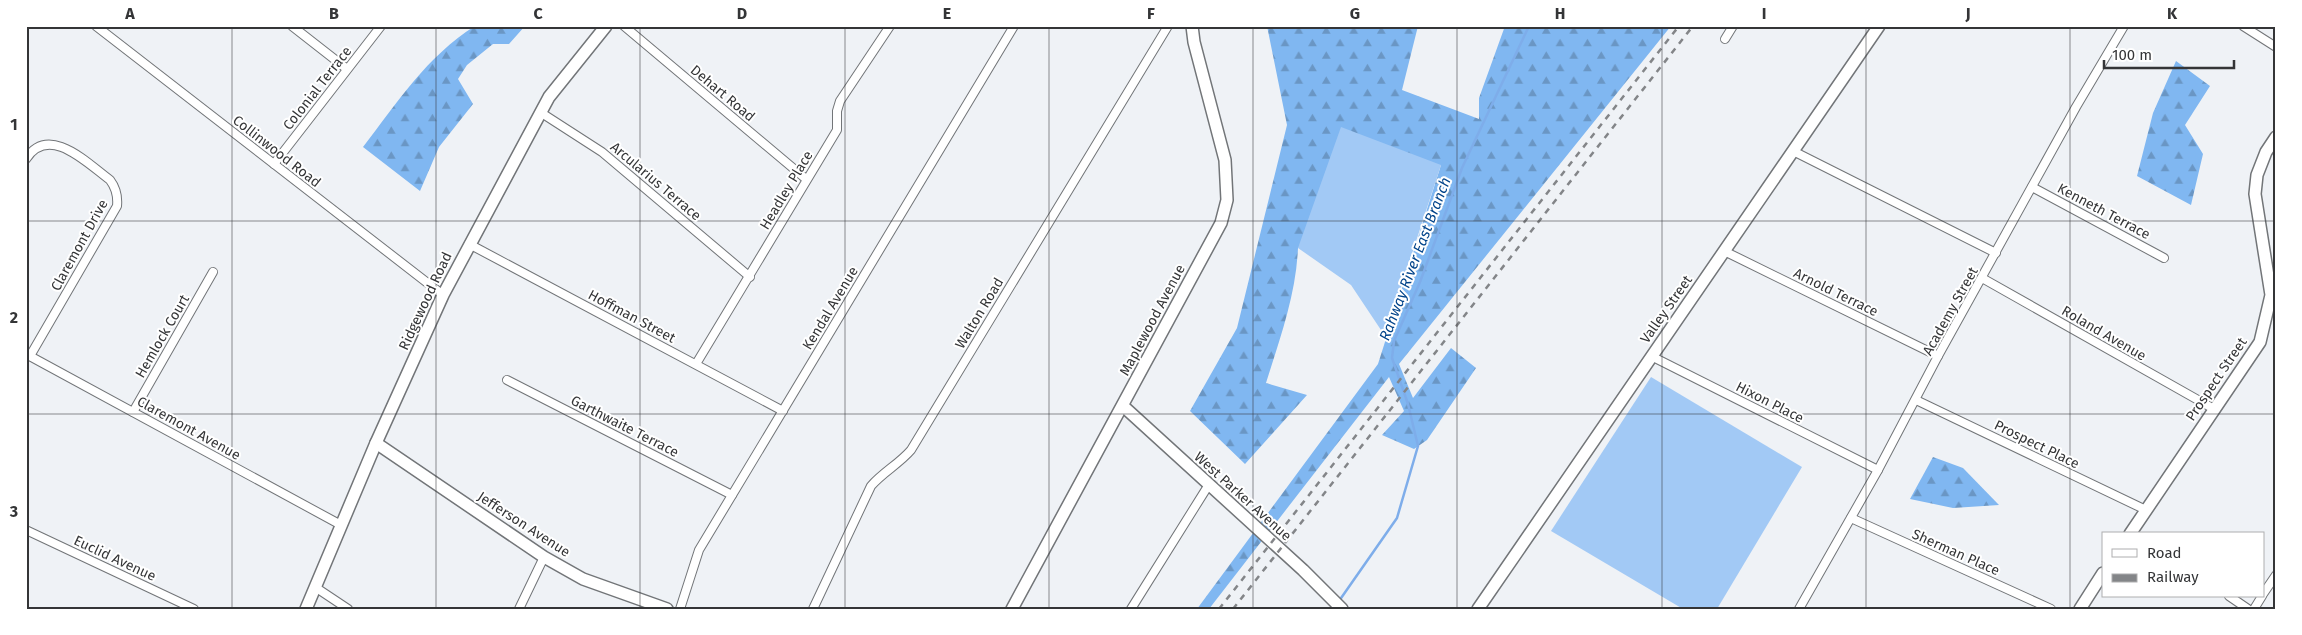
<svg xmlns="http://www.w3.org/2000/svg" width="2302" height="635" viewBox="0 0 2302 635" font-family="'Fira Sans',sans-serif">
<defs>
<pattern id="forest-firs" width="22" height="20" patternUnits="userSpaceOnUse" patternTransform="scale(1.25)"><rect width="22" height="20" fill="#80b7f1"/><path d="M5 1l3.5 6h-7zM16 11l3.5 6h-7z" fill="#6a96c4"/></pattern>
</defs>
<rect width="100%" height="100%" fill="#eff2f6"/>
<!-- forest -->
<g fill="url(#forest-firs)">
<path d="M475 26H525L509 44H493L467 65 458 79 473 104 439 147 420 191 363 147C397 103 427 56 475 26Z"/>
<path d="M1267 26H1418L1402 90 1479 119V98L1505 26H1671L1399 364 1413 398 1451 348 1476 368 1427 440 1414 449 1382 435 1404 411 1389 377 1209 609H1197L1378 364 1441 165 1298 248C1296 295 1280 338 1266 383L1307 395 1245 464 1190 411 1237 328 1287 125Z"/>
<path d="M2176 61 2210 86 2185 125 2203 154 2191 205 2137 176 2153 113Z"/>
<path d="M1933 457 1963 468 1999 505 1953 508 1910 499Z"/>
</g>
<!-- pitch -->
<g fill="#a2c9f5">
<path d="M1341 127 1441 165 1385 336 1351 285 1298 248Z"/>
<path d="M1651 377 1802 467 1717 609H1683L1551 531Z"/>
</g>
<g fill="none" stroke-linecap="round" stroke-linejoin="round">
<!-- stream -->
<path stroke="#7eadea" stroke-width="2.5" d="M1339 601 1397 518 1418 446 1408 404 1392 358 1394 341 1420 282 1462 168 1529 26"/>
<!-- street casing -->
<g stroke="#727578" stroke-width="10">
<g id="street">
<path d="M96 26 443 295"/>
<path d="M292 26 347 69"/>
<path d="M624 26 806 179"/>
<path d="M2243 26 2276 47"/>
<path d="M1725 39 1733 26"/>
<path d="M540 112 602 152 750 277"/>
<path d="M1793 151 1996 253"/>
<path d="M26 159C49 123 88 164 110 180 116 188 118 196 117 206L30 356"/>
<path d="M274 164 381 26"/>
<path d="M2032 187 2164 258"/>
<path d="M469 244 783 411"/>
<path d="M1724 251 1938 356"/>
<path d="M1982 278 2214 409"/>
<path d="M26 354 341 525"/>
<path d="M1651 356 1878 470"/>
<path d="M696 364 837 130V111L840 101 890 26"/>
<path d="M507 380 732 495"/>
<path d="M1916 400 2146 510"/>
<path d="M133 412 213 272"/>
<path d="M1851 518 2051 609"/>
<path d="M26 530 194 609"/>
<path d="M315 587 348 609"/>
<path d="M2263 594 2276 575"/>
<path d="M2229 596 2248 609"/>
<path d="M519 609 544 557"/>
<path d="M680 609 699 550 1014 26"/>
<path d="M813 609 871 486C883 472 899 464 911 450L1168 26"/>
<path d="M1131 609 1208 486"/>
<path d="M1799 609 1878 470 1938 356 2076 107 2124 26"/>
<path d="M2254 609 2262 596"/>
</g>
</g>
<!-- secondary casing -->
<g stroke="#727578" stroke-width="14">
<g id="secondary">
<path d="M1123 406 1303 570 1342 609"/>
<path d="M376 443 544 557 583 579 667 609"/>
<path d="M2130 534 2260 342 2271 295 2255 194 2257 175 2266 152 2276 137"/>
<path d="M306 609 376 443 443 295 549 97 606 26"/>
<path d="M1012 609 1221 223 1227 200 1225 160 1194 42 1192 26"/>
<path d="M1478 609 1879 26"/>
<path d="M2080 609 2103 573"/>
</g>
</g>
<!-- street -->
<use href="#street" stroke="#fff" stroke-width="8"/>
<!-- secondary -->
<use href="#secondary" stroke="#fff" stroke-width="11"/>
<!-- rail -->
<g stroke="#838588" stroke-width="2.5" stroke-dasharray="6 6" stroke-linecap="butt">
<path d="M1219 609 1679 26"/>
<path d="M1233 609 1693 26"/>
</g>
</g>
<!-- grid -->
<path fill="none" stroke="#343537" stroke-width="1" stroke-opacity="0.55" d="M232 26V609M436 26V609M640 26V609M845 26V609M1049 26V609M1253 26V609M1457 26V609M1662 26V609M1866 26V609M2070 26V609M26 221H2276M26 414H2276"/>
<g text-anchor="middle" stroke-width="4" stroke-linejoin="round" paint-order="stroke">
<!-- street labels -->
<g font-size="14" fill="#343537" stroke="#fff">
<text transform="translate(317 88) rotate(-52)" y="5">Colonial Terrace</text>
<text transform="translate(723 93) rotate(40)" y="5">Dehart Road</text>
<text transform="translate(277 151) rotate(38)" y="5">Collinwood Road</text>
<text transform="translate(656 181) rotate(40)" y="5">Arcularius Terrace</text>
<text transform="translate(786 190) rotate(-59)" y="5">Headley Place</text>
<text transform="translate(2104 211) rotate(28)" y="5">Kenneth Terrace</text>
<text transform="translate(79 245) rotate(-61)" y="5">Claremont Drive</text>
<text transform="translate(1836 292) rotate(26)" y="5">Arnold Terrace</text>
<text transform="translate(425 301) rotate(-65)" y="5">Ridgewood Road</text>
<text transform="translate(830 308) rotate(-59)" y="5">Kendal Avenue</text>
<text transform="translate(1666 309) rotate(-55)" y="5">Valley Street</text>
<text transform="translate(1950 311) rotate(-61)" y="5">Academy Street</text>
<text transform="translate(979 313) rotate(-59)" y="5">Walton Road</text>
<text transform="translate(632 316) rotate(28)" y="5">Hoffman Street</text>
<text transform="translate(1152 320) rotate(-62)" y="5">Maplewood Avenue</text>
<text transform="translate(2104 333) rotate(30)" y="5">Roland Avenue</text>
<text transform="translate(162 336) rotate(-60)" y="5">Hemlock Court</text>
<text transform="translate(2216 379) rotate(-56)" y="5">Prospect Street</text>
<text transform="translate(1770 402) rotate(27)" y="5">Hixon Place</text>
<text transform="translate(625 426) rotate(27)" y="5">Garthwaite Terrace</text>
<text transform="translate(189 428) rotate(29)" y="5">Claremont Avenue</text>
<text transform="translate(2037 444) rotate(26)" y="5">Prospect Place</text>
<text transform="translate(1243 496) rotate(42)" y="5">West Parker Avenue</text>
<text transform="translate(524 524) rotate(33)" y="5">Jefferson Avenue</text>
<text transform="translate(1956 552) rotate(24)" y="5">Sherman Place</text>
<text transform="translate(115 558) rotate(25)" y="5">Euclid Avenue</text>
</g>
<!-- water labels -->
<g font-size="15" font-style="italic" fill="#00438a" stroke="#fff">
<text transform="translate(1415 259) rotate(-69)" y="5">Rahway River East Branch</text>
</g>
</g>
<!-- border -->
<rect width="2302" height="635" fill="none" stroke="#ffffff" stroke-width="55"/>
<!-- legend -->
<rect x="2102" y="532" width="162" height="65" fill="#ffffff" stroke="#aeaeaf"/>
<rect x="2112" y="549" width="25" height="8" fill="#ffffff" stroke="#aeaeaf"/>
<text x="2147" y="558" font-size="15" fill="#343537">Road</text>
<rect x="2112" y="574" width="25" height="8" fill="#838588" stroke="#aeaeaf"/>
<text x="2147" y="582" font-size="15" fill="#343537">Railway</text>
<!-- scale -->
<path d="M2104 60v8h130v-8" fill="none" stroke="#343537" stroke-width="2.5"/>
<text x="2112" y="60" font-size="15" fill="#343537" stroke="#ffffff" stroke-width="4" paint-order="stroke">100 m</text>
<rect x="28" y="28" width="2246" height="580" fill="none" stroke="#343537" stroke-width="2"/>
<g font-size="16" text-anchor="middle" font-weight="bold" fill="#343537">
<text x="130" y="19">A</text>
<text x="334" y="19">B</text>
<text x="538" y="19">C</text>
<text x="742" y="19">D</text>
<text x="947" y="19">E</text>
<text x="1151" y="19">F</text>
<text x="1355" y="19">G</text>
<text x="1560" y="19">H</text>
<text x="1764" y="19">I</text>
<text x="1968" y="19">J</text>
<text x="2172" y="19">K</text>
<text x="14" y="130">1</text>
<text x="14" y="323">2</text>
<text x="14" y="517">3</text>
</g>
</svg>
